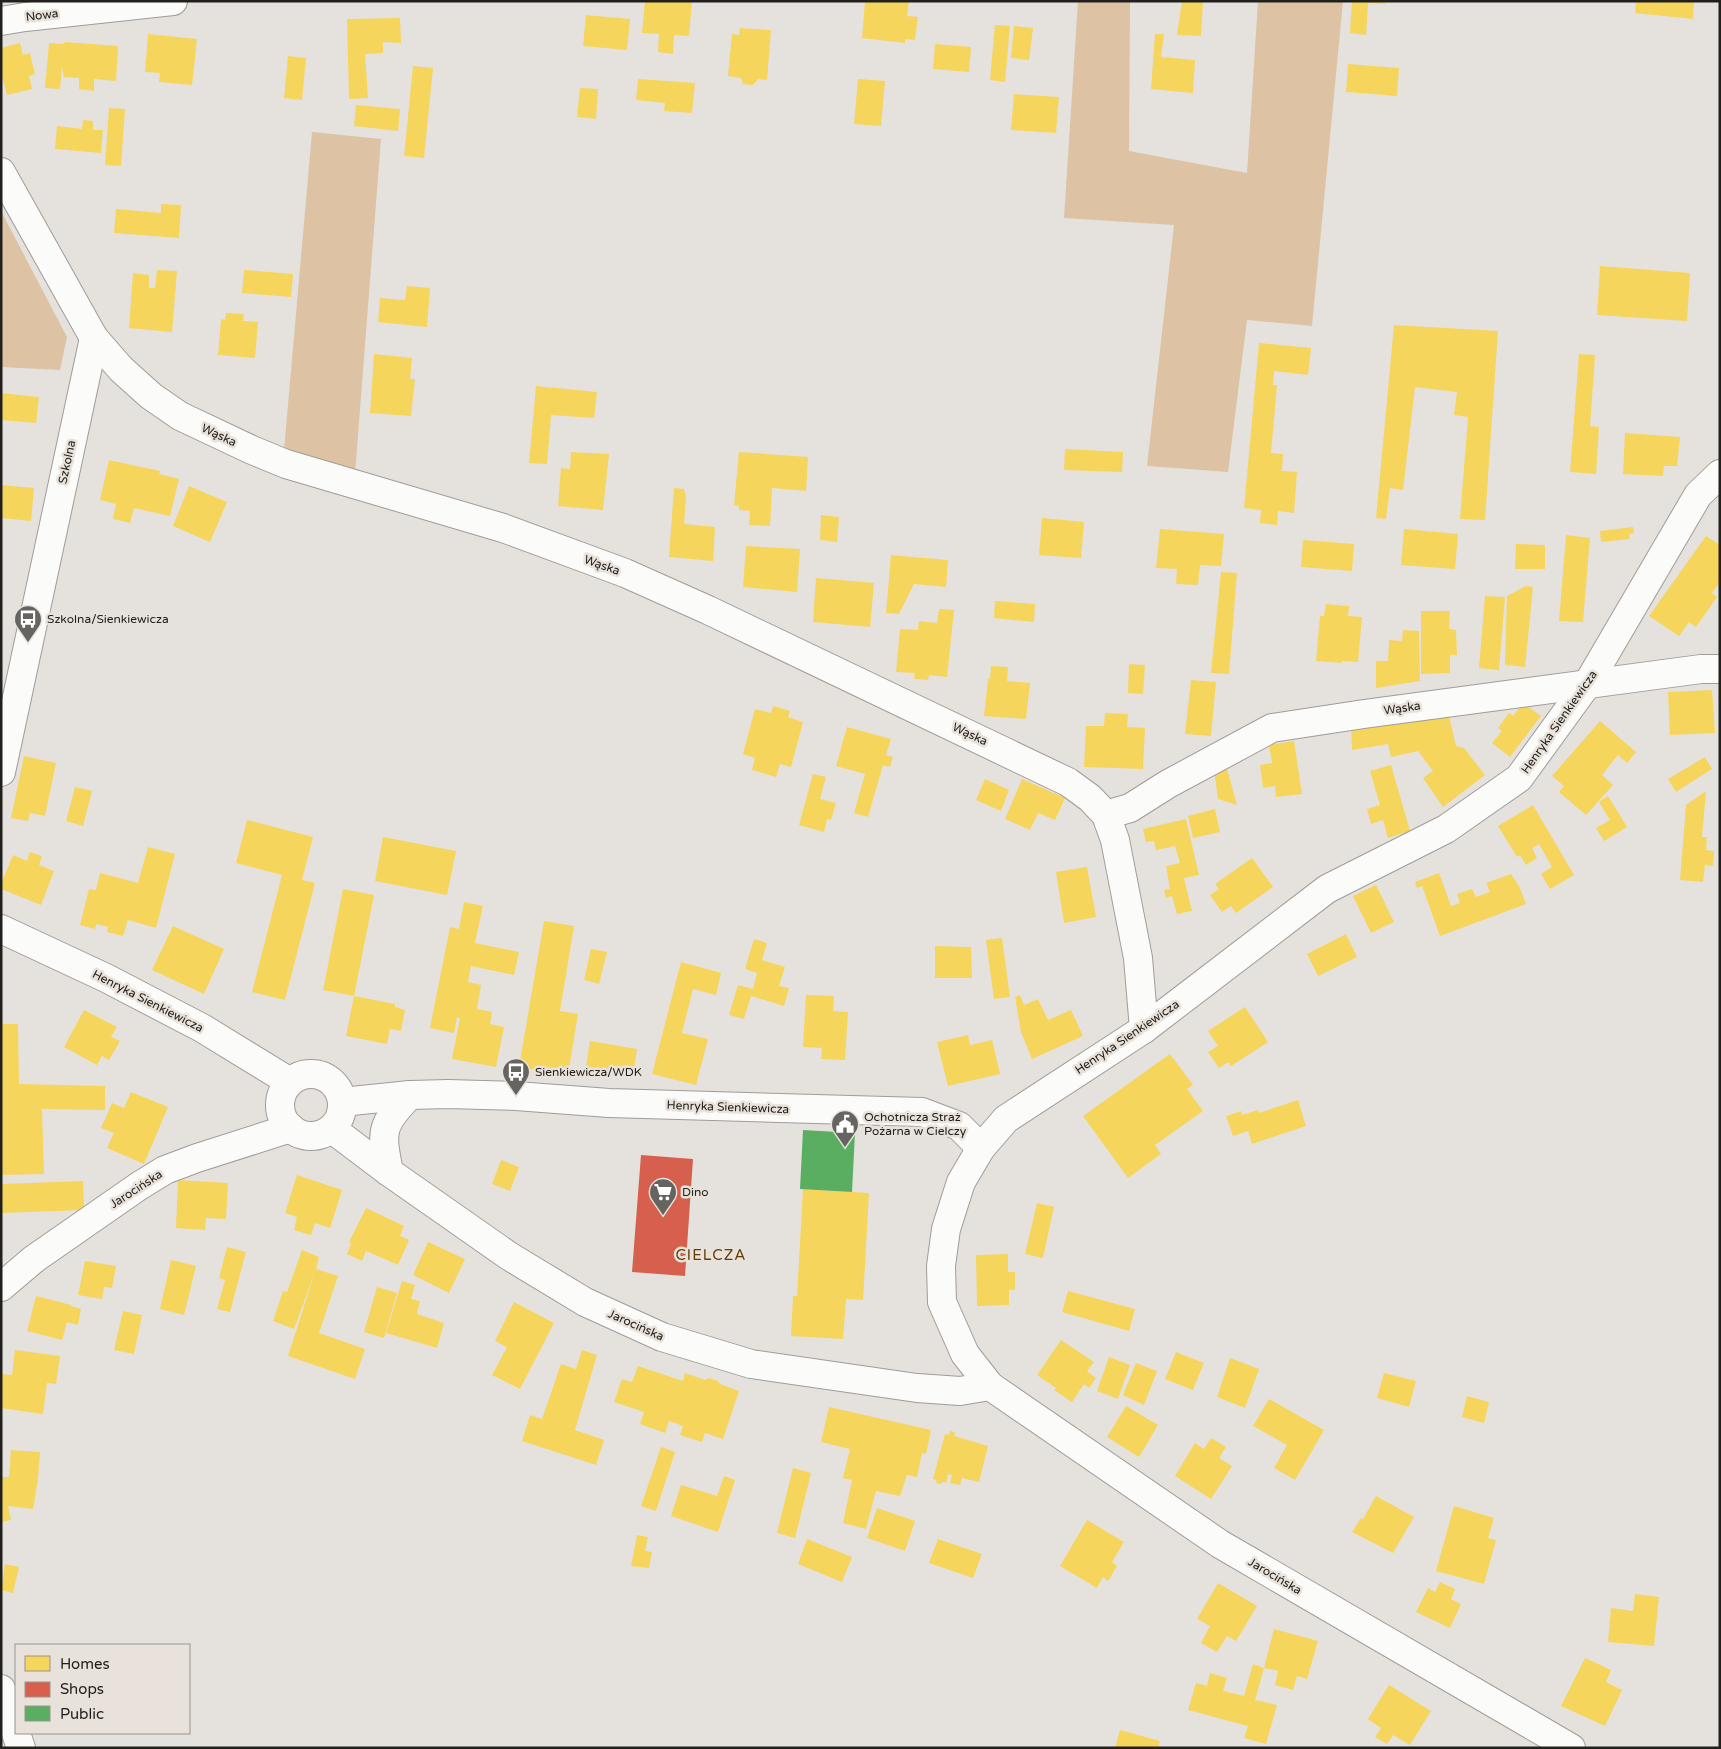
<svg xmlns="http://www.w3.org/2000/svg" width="1721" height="1749" viewBox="0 0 1721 1749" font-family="'Varela Round',sans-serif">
<rect width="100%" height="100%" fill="#e5e2de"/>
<!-- green -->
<g fill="#ddc3a4">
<path d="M1078 1H1130L1129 151 1247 173 1258 1H1343L1312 326 1247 320 1228 472 1147 466 1174 225 1064 218Z"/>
<path d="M312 132 381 139 355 474 284 450Z"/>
<path d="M1 211 67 337 60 370 1 367Z"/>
</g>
<!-- homes -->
<g fill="#f6d55c">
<path d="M645 1H692L689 36 674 35 673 54 658 52 659 34 642 33Z"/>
<path d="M865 1H909L907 16 918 17 915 40 905 39V43L862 38Z"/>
<path d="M1182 1H1203L1201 36 1177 35Z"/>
<path d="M1352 1H1385V4L1368 3 1366 35 1350 33Z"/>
<path d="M1636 1H1694L1693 19 1635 13Z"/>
<path d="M586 15 630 19 627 50 583 46Z"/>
<path d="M400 18 401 43 383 42V53L365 54 368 98 349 99 347 19Z"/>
<path d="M995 25 1010 26 1005 82 990 80Z"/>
<path d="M1014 26 1033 28 1029 60 1011 58Z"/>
<path d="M740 28 771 30 767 80 758 79 753 85 743 84 741 78 728 76 732 34 739 35Z"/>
<path d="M148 34 197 39 192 85 159 82 160 73 145 72Z"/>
<path d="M1155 34H1164L1161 57 1195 60 1193 93 1151 89Z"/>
<path d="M65 42 118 46 116 81 94 79V91L79 89V78L64 77 62 67 60 89 45 88 49 43 64 44Z"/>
<path d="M20 43 23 55 30 53 35 74 29 76 32 89 7 95 1 72V48Z"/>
<path d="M935 44 971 47 969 72 933 69Z"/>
<path d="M288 56 306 58 302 100 284 98Z"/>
<path d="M1348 64 1399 68 1397 96 1346 92Z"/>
<path d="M413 66 433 68 424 158 404 156Z"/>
<path d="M638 79 695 83 692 113 664 111 665 103 636 100Z"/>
<path d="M858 79 885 81 881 126 854 124Z"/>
<path d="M580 88 598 89 596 119 577 117Z"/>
<path d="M1014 94 1059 97 1056 133 1011 130Z"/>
<path d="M356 105 400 109 398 131 354 126Z"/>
<path d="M109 108 125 109 121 166 105 165Z"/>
<path d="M83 120 93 121V130H103L101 153 55 149 57 126 82 129Z"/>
<path d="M161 204 181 205 179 238 114 233 116 209 161 213Z"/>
<path d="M1600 266 1690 273 1687 321 1597 315Z"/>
<path d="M157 270 177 271 172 332 129 328 133 273 149 275V288H155Z"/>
<path d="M244 270 293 274 291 297 242 293Z"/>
<path d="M407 286 430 288 427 327 378 322 380 298 405 300Z"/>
<path d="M226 313 244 314 243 321 258 322 255 358 218 355 221 319 225 320Z"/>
<path d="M1394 325 1498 331 1485 520 1460 519 1468 417 1454 415 1457 392 1415 387 1403 490 1390 488 1386 519 1376 518Z"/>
<path d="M1259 343 1311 348 1308 375 1274 371 1273 385H1277L1271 453 1283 454 1282 471 1297 472 1294 513 1278 511 1277 525 1260 523 1261 510 1244 508Z"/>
<path d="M374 354 412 358 410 379H415L411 416 370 413Z"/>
<path d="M1579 354 1595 355 1590 426 1599 427 1596 474 1570 472Z"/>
<path d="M536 386 597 392 594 418 551 415 547 464 529 463Z"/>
<path d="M1 393 39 397 36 423 1 420Z"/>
<path d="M1625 433 1680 437 1677 466H1664L1663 476 1623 474Z"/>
<path d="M1065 449 1123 452 1122 472 1064 470Z"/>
<path d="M571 452 609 454 603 510 558 506 561 468 570 469Z"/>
<path d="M739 452 808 457 806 491 772 488 770 526 749 525 750 511 739 510V506L734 505Z"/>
<path d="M109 460 160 471 159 474 179 479 170 516 134 508 130 523 113 519 116 504 100 500Z"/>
<path d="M1 485 34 488 31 521 1 518Z"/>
<path d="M189 486 227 502 210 542 173 526Z"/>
<path d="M674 488 684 489 686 497 684 524 715 527 713 561 669 557Z"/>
<path d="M821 515 839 517 837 542 820 540Z"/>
<path d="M1042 518 1084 522 1081 558 1039 555Z"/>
<path d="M1633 527 1634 533 1629 534 1630 539 1601 542 1600 531Z"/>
<path d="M1160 529 1224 534 1221 566 1200 565 1198 585 1176 584 1177 569 1156 568Z"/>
<path d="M1404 529 1458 534 1455 569 1401 565Z"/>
<path d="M1566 535 1590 538 1583 622 1559 621Z"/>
<path d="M1706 536 1720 545V582L1712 593 1717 597 1696 627 1689 622 1679 636 1649 616Z"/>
<path d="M1303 540 1354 544 1352 571 1301 567Z"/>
<path d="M1516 544 1545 545V569H1515Z"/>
<path d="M746 546 800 549 797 592 743 587Z"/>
<path d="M891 555 948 560 946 587 914 584 899 614 886 613Z"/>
<path d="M1221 572 1237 573 1229 674 1211 673Z"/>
<path d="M816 578 874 583 870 627 813 622Z"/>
<path d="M1526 586 1533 587 1525 667 1505 665 1507 596Z"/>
<path d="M1485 596 1505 597 1499 670 1479 668Z"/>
<path d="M995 601 1035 604 1034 622 994 618Z"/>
<path d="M1326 604 1349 606 1348 616 1362 617 1358 662 1342 661V663L1316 661 1320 616H1324Z"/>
<path d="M939 609 954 610 947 677 929 675 928 680 914 679 915 673 896 672 900 629 918 630 919 621 937 623Z"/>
<path d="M1421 611H1450L1449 629 1456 630 1457 655H1450V673L1421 674Z"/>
<path d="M1403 630 1419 631 1420 681 1376 688V661H1388L1389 640 1402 641Z"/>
<path d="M1129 664 1145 665 1143 694 1128 693Z"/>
<path d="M991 666 1008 667 1007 681 1030 683 1026 719 984 716 988 679H990Z"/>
<path d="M1191 680 1216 682 1211 736 1185 734Z"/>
<path d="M1712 690 1715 733 1670 735 1668 692Z"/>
<path d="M1523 703 1541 716 1510 757 1492 743 1502 731 1498 728 1509 713 1513 716Z"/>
<path d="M773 706 790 711 788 717 803 722 791 767 780 764 776 777 752 770 755 758 743 754 755 709 771 713Z"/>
<path d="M1448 712 1456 746 1464 748 1485 775 1443 807 1423 778 1433 771 1418 751 1391 757 1388 744 1352 750 1351 728Z"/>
<path d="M1105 713 1128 714 1127 727 1145 728 1143 769 1084 767 1086 726H1104Z"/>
<path d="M1600 721 1636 752 1627 763 1618 755 1602 775 1613 785 1586 815 1559 792 1564 786 1552 776Z"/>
<path d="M847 727 891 739 886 755 893 757 890 767 883 765 868 817 854 813 865 774 836 766Z"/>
<path d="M1294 741 1302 794 1276 797 1275 786 1263 788 1260 765 1272 763 1269 745Z"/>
<path d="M24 756 56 763 45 816 30 813 28 821 11 818Z"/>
<path d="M1705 757 1712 769 1676 792 1668 779Z"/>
<path d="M1226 765 1237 805 1218 799 1214 769Z"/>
<path d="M1391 765 1410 831 1388 838 1383 820 1371 824 1367 809 1380 805 1370 771Z"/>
<path d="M813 774 826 777 820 799 836 803 831 820 827 819 824 832 799 825Z"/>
<path d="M985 779 1009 790 1001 811 976 800Z"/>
<path d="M1022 779 1065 798 1055 820 1038 813 1030 830 1005 819Z"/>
<path d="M75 787 92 791 83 826 66 821Z"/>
<path d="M1706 791 1702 837H1707L1706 850 1714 851 1713 866 1705 865 1703 882 1680 880 1686 805Z"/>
<path d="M1608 796 1627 827 1604 841 1596 828 1610 820 1599 802Z"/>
<path d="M1533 805 1574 875 1550 889 1541 874 1552 867 1539 844 1532 848 1537 858 1526 865 1520 855 1517 857 1498 826Z"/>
<path d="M1215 809 1220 832 1193 838 1188 816Z"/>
<path d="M1186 819 1199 875 1184 878 1192 911 1177 914 1172 896 1166 898 1164 890 1170 889 1166 866 1180 863 1175 846 1156 850 1154 841 1146 842 1143 829Z"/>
<path d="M247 820 313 837 302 880 315 883 285 1000 252 992 282 875 236 863Z"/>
<path d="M383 837 456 851 447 895 375 881Z"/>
<path d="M148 847 175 854 156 928 128 920 123 936 107 932 108 927 96 924 95 929 80 925 89 889 96 890 100 873 138 883Z"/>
<path d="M30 852 42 856 39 865 54 871 41 905 1 889V884L13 855 27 861Z"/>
<path d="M1252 858 1273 887 1236 913 1231 906 1222 912 1210 895 1219 889 1215 884Z"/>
<path d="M1087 867 1096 917 1064 923 1056 872Z"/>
<path d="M1439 873 1451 906 1460 903 1457 894 1472 889 1476 897 1490 892 1486 883 1511 874 1519 886 1526 904 1440 936 1422 886 1417 888 1415 882Z"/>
<path d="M1376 885 1394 922 1371 933 1353 896Z"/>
<path d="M343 889 374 895 354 996 395 1004V1007L405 1010 401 1031 390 1029 387 1044 346 1036 354 996 323 990Z"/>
<path d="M464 902 483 906 475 943 519 952 514 975 471 966 468 982 481 985 477 1009 492 1012 490 1024 504 1027 496 1067 452 1059 460 1018 457 1017 454 1033 430 1028 450 927 459 929Z"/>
<path d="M544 921 574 926 560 1011 578 1014 568 1075 519 1067Z"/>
<path d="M173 926 224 949 204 994 152 970Z"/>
<path d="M1346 934 1357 957 1318 976 1307 954Z"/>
<path d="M1002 938 1010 997 994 999 986 940Z"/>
<path d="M754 939 767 943 762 960 785 967 779 986 789 988 784 1006 751 996 744 1019 729 1015 738 985 753 989 757 973 745 969Z"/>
<path d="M935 946 971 947 972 978H935Z"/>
<path d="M591 949 607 952 599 984 584 980Z"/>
<path d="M681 962 721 973 716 995 693 989 682 1033 708 1039 696 1085 652 1074Z"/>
<path d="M806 995 834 996 833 1011 848 1012 845 1060 821 1059 822 1048 803 1047Z"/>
<path d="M1020 995 1024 1005 1038 999 1048 1020 1071 1010 1083 1036 1032 1059 1021 1032 1015 997Z"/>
<path d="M1245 1007 1268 1042 1231 1066 1228 1062 1219 1068 1208 1052 1218 1046 1208 1031Z"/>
<path d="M84 1010 117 1027 111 1037 120 1041 109 1060 102 1056 97 1065 64 1047Z"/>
<path d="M1 1024H18L19 1084 105 1086V1110L42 1109 44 1174 1 1175Z"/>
<path d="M968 1035 970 1045 992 1040 1000 1074 948 1086 937 1042Z"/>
<path d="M590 1041 637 1049 633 1075 586 1067Z"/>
<path d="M1170 1054 1193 1085 1187 1089 1203 1111 1155 1145 1161 1154 1128 1178 1083 1116Z"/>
<path d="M131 1092 168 1107 144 1164 107 1148 114 1133 101 1128 112 1103 124 1108Z"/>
<path d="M1298 1100 1306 1126 1252 1144 1248 1131 1233 1136 1226 1116 1241 1111 1242 1115 1258 1110 1259 1113Z"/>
<path d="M501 1160 519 1167 510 1191 492 1184Z"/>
<path d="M297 1175 342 1190 330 1228 315 1223 311 1235 294 1230 297 1217 285 1213Z"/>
<path d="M178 1180 228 1183 226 1219 206 1218 205 1230 176 1228Z"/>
<path d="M83 1181 84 1210 1 1213V1184Z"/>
<path d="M803 1189 869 1193 863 1300 846 1299 843 1339 791 1336 793 1296H797Z"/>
<path d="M1037 1203 1054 1207 1043 1258 1025 1254Z"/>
<path d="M366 1208 404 1226 400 1236 409 1240 398 1265 366 1251 362 1261 347 1254 351 1244 349 1242Z"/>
<path d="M428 1242 465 1259 449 1293 413 1275Z"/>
<path d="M227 1247 246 1252 230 1312 217 1309 225 1280 219 1278Z"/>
<path d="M302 1250 319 1257 316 1269 338 1276 319 1333 365 1349 355 1379 288 1356 315 1272 294 1329 273 1321 283 1291 287 1292Z"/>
<path d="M1008 1254V1272H1015V1290H1009V1305L977 1306 976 1255Z"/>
<path d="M171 1260 196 1266 184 1315 160 1309Z"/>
<path d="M85 1261 116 1266 112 1288 104 1287 102 1299 78 1295Z"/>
<path d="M402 1281 415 1285 411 1299 420 1301 417 1314 444 1323 437 1348 386 1333Z"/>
<path d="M377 1287 397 1293 384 1338 364 1332Z"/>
<path d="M1068 1291 1135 1309 1129 1331 1062 1312Z"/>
<path d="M36 1296 71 1305V1306L81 1309 78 1325 67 1322 62 1340 27 1331Z"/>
<path d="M514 1302 554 1323 520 1389 492 1375 507 1347 495 1341Z"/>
<path d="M123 1311 142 1315 134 1354 114 1350Z"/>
<path d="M1061 1340 1094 1362 1087 1371 1096 1378 1089 1388 1084 1384 1072 1402 1054 1390 1056 1388 1037 1375Z"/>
<path d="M15 1350 60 1356 56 1384 47 1383 43 1414 1 1408 2 1374 12 1375Z"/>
<path d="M582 1350 597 1355 575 1430 604 1440 596 1465 522 1441 530 1415 542 1419 561 1364 576 1369Z"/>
<path d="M1176 1352 1204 1363 1193 1390 1165 1379Z"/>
<path d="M1109 1357 1130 1365 1118 1399 1097 1391Z"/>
<path d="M1230 1358 1259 1369 1245 1408 1217 1397Z"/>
<path d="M1136 1363 1157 1371 1144 1405 1123 1395Z"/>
<path d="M638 1366 683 1381 685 1373 705 1380 709 1378 718 1381 720 1384 739 1391 723 1439 705 1433 702 1442 680 1435 683 1426 669 1421 665 1433 640 1424 644 1412 614 1402 622 1379 632 1382Z"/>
<path d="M1384 1373 1416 1381 1409 1407 1377 1398Z"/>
<path d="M1467 1396 1489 1402 1484 1423 1462 1417Z"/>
<path d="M1269 1399 1324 1430 1295 1480 1274 1468 1287 1445 1253 1426Z"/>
<path d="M1126 1406 1158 1425 1139 1457 1107 1437Z"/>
<path d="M829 1407 931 1430 926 1454 922 1453 917 1477 907 1475 900 1496 876 1491 866 1529 843 1523 852 1480 843 1478 850 1449 821 1442Z"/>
<path d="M950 1431 955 1432 954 1436 988 1446 979 1482 962 1478 960 1485 950 1483 952 1475 948 1474 946 1483 942 1482 941 1484 936 1483 937 1480 933 1479 945 1434 949 1435Z"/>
<path d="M1211 1438 1226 1447 1219 1458 1232 1466 1211 1499 1175 1476 1195 1443 1204 1449Z"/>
<path d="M661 1447 675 1452 656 1511 641 1506Z"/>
<path d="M11 1450 40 1452 38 1479 33 1509 8 1506 11 1520 1 1522V1477H9Z"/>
<path d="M793 1468 811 1473 795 1538 777 1533Z"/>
<path d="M724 1476 735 1480 718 1532 671 1516 681 1485 717 1496Z"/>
<path d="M1376 1496 1414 1517 1393 1553 1352 1532 1361 1518 1363 1519Z"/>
<path d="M1454 1506 1494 1518 1488 1538 1496 1540 1484 1584 1436 1571Z"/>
<path d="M877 1508 915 1521 905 1551 867 1538Z"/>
<path d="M1087 1520 1124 1542 1112 1562 1117 1566 1108 1581 1103 1577 1097 1588 1060 1566Z"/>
<path d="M637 1535 648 1537 645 1551 652 1552 649 1568 631 1566Z"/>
<path d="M807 1539 852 1557 842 1582 798 1564Z"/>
<path d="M938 1539 982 1554 973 1578 929 1563Z"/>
<path d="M5 1564 19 1567 13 1593 1 1590Z"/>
<path d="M1440 1582 1455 1589 1451 1599 1461 1604 1450 1628 1416 1612 1428 1588 1435 1592Z"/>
<path d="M1218 1583 1257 1606 1236 1641 1227 1636 1217 1652 1201 1643 1210 1626 1197 1619Z"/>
<path d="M1635 1594 1659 1597 1654 1646 1608 1642 1611 1608 1633 1611Z"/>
<path d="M1274 1629 1318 1641 1307 1679 1297 1676 1293 1690 1275 1685 1278 1671 1264 1668 1255 1700 1277 1705 1266 1744 1244 1738 1248 1726 1188 1710 1196 1683 1207 1686 1210 1673 1227 1678 1223 1691 1244 1696 1253 1664 1264 1668Z"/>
<path d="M1585 1658 1611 1670 1606 1682 1622 1690 1605 1726 1561 1706Z"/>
<path d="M1389 1685 1431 1711 1410 1745 1393 1735 1387 1744 1375 1737 1381 1728 1368 1719Z"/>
<path d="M1120 1730 1160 1741 1158 1748H1115Z"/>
</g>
<!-- shops -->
<path fill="#d6604d" d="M641 1155 693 1159 685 1276 632 1272Z"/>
<!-- public -->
<path fill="#5aae61" d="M803 1130 855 1133 852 1192 800 1189Z"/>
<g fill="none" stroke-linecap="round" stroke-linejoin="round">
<!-- minor casing -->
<g stroke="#9f9c99" stroke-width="30">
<g id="minor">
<path d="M1 21 25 17 173 1"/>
<path d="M1 172 94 338 121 369 151 396 180 416 252 450 286 464 503 528 625 573 708 610 1068 782 1090 798 1106 815 1115 840 1138 958 1144 1029"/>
<path d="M1 772 94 338"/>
<path d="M1106 815 1130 808 1168 784 1272 728 1364 714 1701 669H1720"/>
<path d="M1 929 106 978 202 1028 290 1082"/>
<circle cx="311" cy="1105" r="31"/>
<path d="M342 1102 410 1095 448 1094 516 1096 609 1103 922 1112 959 1126 981 1148"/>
<path d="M332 1129 389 1172 509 1256 585 1302 662 1337 751 1364 917 1388 960 1391 990 1386"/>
<path d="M389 1172C381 1132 380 1125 410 1095"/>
<path d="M1 1287 34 1259 139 1186 165 1170 197 1158 291 1128"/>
<path d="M1 1689 21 1748"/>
<path d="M1571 1748 1220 1544 990 1386 965 1354 942 1302 941 1266 946 1229 961 1182 981 1148 1006 1119 1144 1029 1327 889 1446 829 1519 778 1588 683 1698 495 1720 474"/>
</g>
</g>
<!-- minor -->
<use href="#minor" stroke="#fbfbfa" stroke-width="28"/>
</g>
<!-- icons -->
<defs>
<g id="bus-pin" transform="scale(1.4375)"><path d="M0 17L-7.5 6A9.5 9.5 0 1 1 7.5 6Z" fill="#666461" stroke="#e8e2db"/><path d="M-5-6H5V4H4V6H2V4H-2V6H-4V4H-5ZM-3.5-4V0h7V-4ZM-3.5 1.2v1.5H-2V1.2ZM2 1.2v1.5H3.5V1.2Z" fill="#fff"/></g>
<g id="civic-pin" transform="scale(1.4375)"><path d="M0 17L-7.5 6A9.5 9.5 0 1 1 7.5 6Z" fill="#666461" stroke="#e8e2db"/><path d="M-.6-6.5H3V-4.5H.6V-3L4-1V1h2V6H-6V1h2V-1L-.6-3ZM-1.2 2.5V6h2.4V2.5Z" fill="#fff"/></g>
<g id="supermarket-pin" transform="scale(1.4375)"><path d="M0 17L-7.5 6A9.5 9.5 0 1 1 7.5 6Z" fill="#666461" stroke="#e8e2db"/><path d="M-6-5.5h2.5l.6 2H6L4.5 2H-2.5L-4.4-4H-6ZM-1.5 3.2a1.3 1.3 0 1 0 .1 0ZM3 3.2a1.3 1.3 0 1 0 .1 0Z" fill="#fff"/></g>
</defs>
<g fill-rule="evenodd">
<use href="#bus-pin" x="28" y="619"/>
<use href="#bus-pin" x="516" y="1072"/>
<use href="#civic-pin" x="845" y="1124"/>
<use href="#supermarket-pin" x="663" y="1192"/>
</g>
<g text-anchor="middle" stroke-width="5" stroke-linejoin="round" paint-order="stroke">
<!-- street labels -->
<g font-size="12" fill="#22201d" stroke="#e8e2db">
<text transform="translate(42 15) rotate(-7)" y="4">Nowa</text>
<text transform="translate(219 435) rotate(25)" y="4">Wąska</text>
<text transform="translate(67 462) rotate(-78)" y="4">Szkolna</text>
<text transform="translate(602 565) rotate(20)" y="4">Wąska</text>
<text transform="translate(1402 708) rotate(-8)" y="4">Wąska</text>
<text transform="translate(1559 722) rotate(-55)" y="4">Henryka Sienkiewicza</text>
<text transform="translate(970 734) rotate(25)" y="4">Wąska</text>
<text transform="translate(148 1001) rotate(27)" y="4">Henryka Sienkiewicza</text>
<text transform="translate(1127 1037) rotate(-34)" y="4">Henryka Sienkiewicza</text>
<text transform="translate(728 1107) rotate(2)" y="4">Henryka Sienkiewicza</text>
<text transform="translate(136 1189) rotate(-33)" y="4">Jarocińska</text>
<text transform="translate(636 1325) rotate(24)" y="4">Jarocińska</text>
<text transform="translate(1275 1576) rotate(31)" y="4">Jarocińska</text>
</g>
<!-- poi labels -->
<g font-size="12" fill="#22201d" stroke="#e8e2db" text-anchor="start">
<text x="47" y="623">Szkolna/Sienkiewicza</text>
<text x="535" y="1076">Sienkiewicza/WDK</text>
<text x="864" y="1121">Ochotnicza Straż<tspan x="864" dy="14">Pożarna w Cielczy</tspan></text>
<text x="682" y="1196">Dino</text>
</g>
<!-- quarter labels -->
<g font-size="15" letter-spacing="1" fill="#603d08" stroke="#e8e2db">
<text x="711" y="1260">CIELCZA</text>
</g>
</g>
<!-- border -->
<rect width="1721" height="1749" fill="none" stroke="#22201d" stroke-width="5"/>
<!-- legend -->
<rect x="15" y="1644" width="175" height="90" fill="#e8e2db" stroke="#99948f"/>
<rect x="25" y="1656" width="25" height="15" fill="#f6d55c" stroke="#99948f"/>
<text x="60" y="1669" font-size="15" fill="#22201d">Homes</text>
<rect x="25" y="1682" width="25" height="15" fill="#d6604d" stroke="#99948f"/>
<text x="60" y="1694" font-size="15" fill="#22201d">Shops</text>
<rect x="25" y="1706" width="25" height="15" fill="#5aae61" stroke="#99948f"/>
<text x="60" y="1719" font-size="15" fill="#22201d">Public</text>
</svg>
